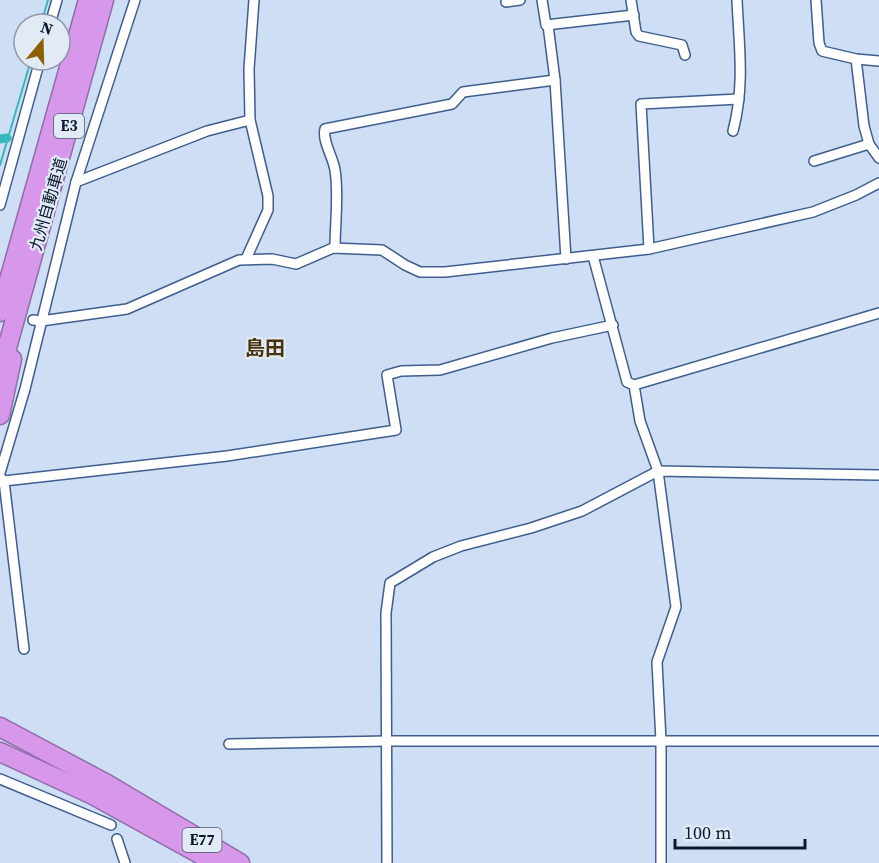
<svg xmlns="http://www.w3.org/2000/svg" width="879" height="863" viewBox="0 0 879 863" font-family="'Source Serif 4','Noto Sans JP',serif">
<rect width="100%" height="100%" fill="#cedef4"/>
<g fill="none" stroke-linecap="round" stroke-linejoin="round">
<!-- stream -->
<g stroke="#34b9bd" stroke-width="2">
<path d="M41 24 48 0"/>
<path d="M0 165 31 60"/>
</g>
<!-- canal -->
<path stroke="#34b9bd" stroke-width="9" d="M0 139 7 138"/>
<!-- minor casing -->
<g stroke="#3d5e8e" stroke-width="12">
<g id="minor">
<path d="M542 0 546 25 634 15"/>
<path d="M631 0 636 32 639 36 682 45 685 55"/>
<path d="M816 0 819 43 822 51 856 59 879 61"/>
<path d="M506 2 520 0"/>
<path d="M50 24 57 0"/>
<path d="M548 25 555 80 566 259"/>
<path d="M856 59 864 126 869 144 879 158"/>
<path d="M733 131C745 86 739 45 737 0"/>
<path d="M814 161 869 144"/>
<path d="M76 182 207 131 250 120"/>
<path d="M0 205 40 60"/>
<path d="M335 248C335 223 339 195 335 170 333 157 322 141 325 129L452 104 463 92 555 80"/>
<path d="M649 249 641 104 739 99"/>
<path d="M593 256 627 382 634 385 640 421 658 471 676 607 657 662 661 741V863"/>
<path d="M246 259 268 210V196L250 120 249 69 254 0"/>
<path d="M33 320 41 321 127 309 239 260 272 259 296 264 333 248 382 250 405 265 420 272H445L649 249 813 212 856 195 879 183"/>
<path d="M634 385 879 313"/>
<path d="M0 473 25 389 76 182 135 0"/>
<path d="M0 477 4 481 24 649"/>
<path d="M4 481 227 456 396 430 387 375 401 371 440 370 552 338 613 325"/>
<path d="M229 744 388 741H879"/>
<path d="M0 779 111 825"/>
<path d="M117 839 125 863"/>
<path d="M387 863 386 613 390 583 433 557 461 546 531 528 582 511 658 471 879 475"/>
</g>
</g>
<!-- motorway casing -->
<g stroke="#906ca8" stroke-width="21">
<g id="motorway">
<path d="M0 312 88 0"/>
<path d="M0 373 104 0"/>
<path d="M0 415 12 359"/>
<path d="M0 727 107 784 240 863"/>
<path d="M0 752 93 795 216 863"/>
</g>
</g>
<!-- minor -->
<use href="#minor" stroke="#fff" stroke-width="9"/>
<!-- motorway -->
<use href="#motorway" stroke="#d798eb" stroke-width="18"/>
</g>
<g text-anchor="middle" stroke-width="4.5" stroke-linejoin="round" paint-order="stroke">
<!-- shield labels -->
<g fill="#e2eaf6" stroke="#4c5869" stroke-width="1.5">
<rect x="54" y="114" width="30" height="24" rx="4.5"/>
<rect x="182.5" y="828" width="39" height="24" rx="4.5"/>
</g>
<g font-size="15" font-weight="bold" fill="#0b192d">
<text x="69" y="131">E3</text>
<text x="202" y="845">E77</text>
</g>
<!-- street labels -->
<g font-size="16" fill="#0b192d" stroke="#e2eaf6">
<text transform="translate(48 204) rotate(-74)" y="6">九州自動車道</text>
</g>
<!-- quarter labels -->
<g font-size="20" font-weight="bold" fill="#47320c" stroke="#e2eaf6">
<text x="265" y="355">島田</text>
</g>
</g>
<!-- north arrow -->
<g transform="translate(42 42) rotate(19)"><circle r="28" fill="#e2eaf6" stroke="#8c96a6" stroke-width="1.5"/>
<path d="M0-4.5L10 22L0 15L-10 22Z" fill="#8b6003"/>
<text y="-9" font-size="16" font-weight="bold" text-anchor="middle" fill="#0b192d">N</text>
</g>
<!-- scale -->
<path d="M675 839v9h130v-9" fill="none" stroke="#0b192d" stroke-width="3"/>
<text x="684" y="839" font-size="18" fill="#0b192d" stroke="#e2eaf6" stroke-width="4.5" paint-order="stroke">100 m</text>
</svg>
